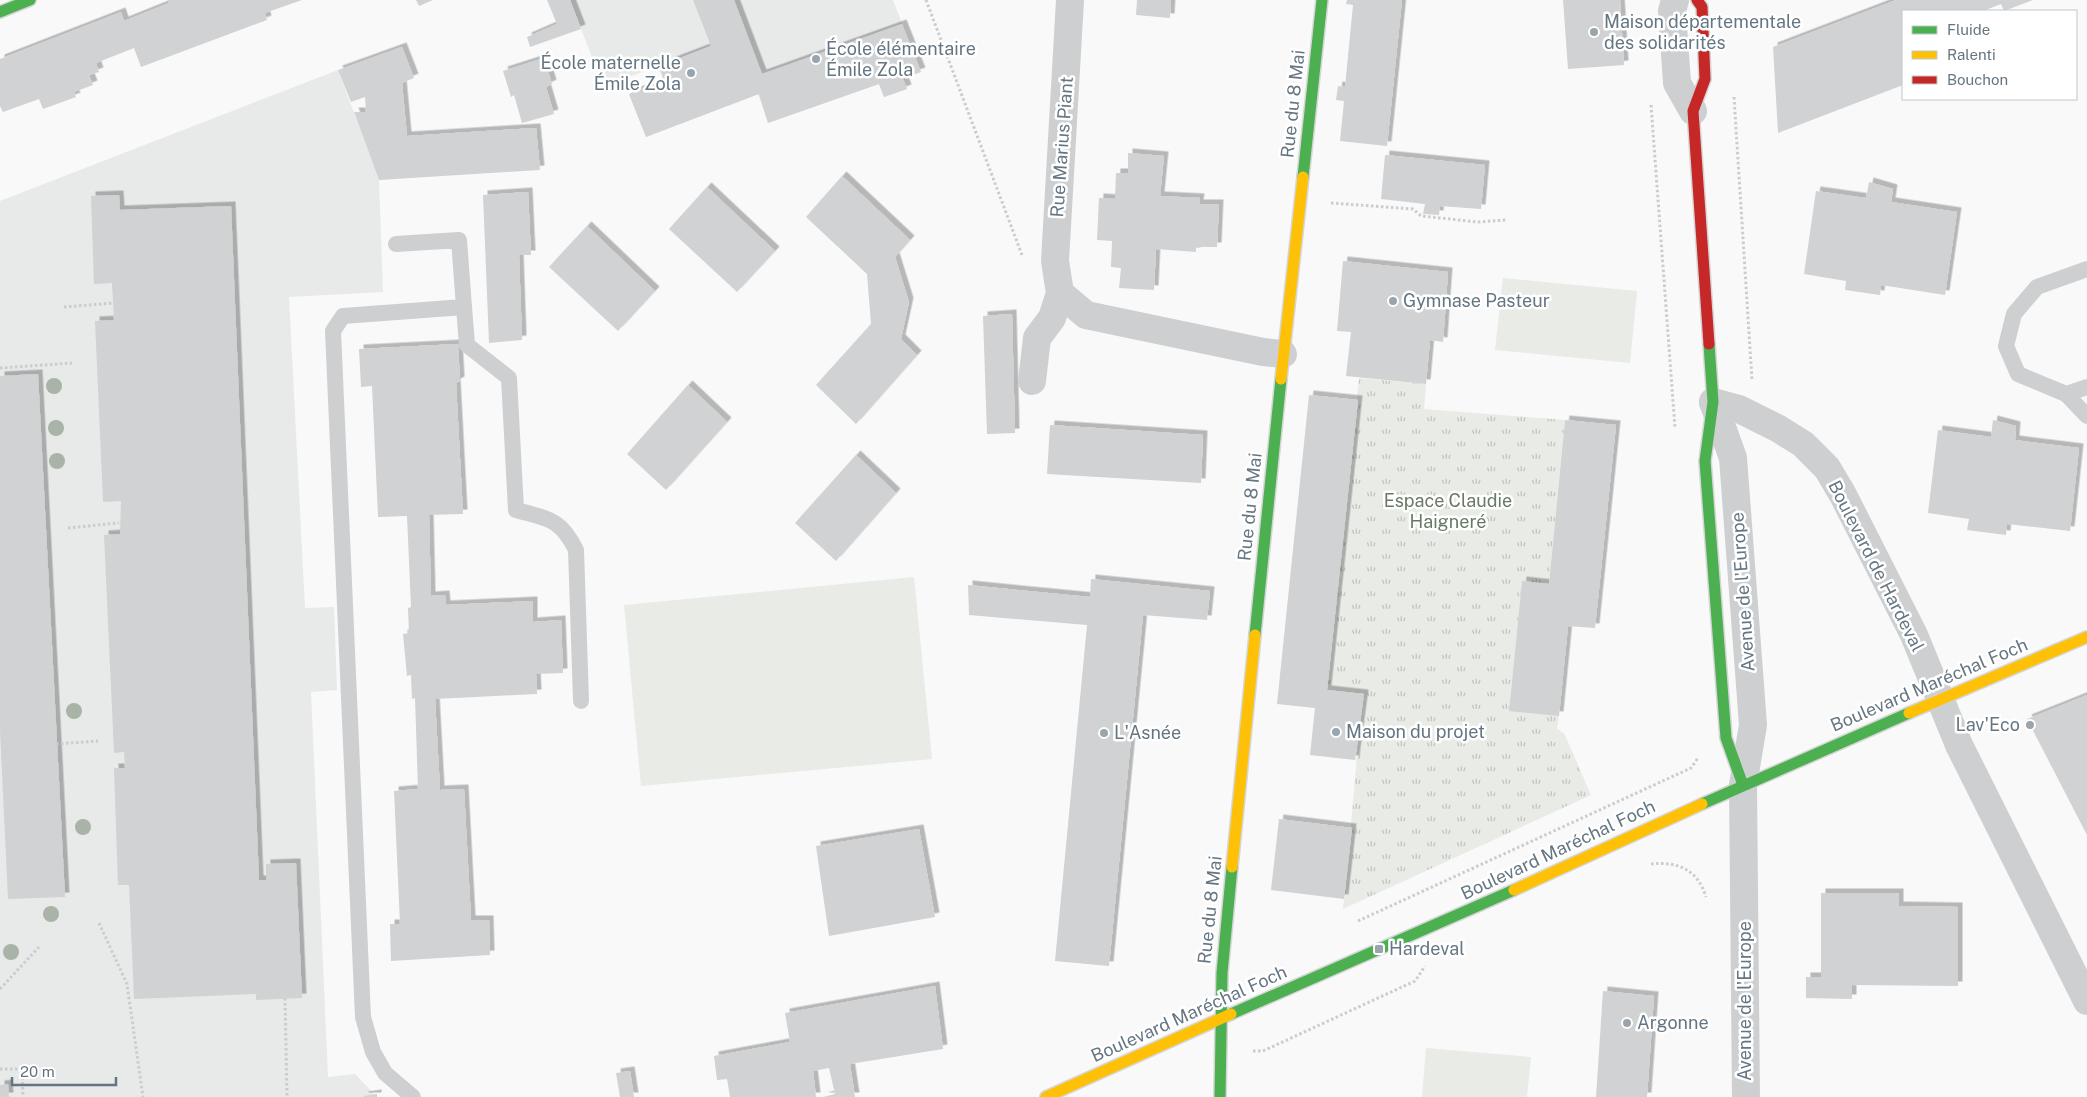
<svg xmlns="http://www.w3.org/2000/svg" width="2087" height="1097" viewBox="0 0 2087 1097" font-family="'Public Sans',sans-serif">
<defs>
<pattern id="grass-tufts" width="24" height="20" patternUnits="userSpaceOnUse" patternTransform="scale(1.25)"><rect width="24" height="20" fill="#e8ebe6"/><path d="M3 7l-1-3M5 7V3M7 7l1-3M15 17l-1-3M17 17v-4M19 17l1-3" fill="none" stroke="#c0c3c0"/></pattern>
<filter id="shadow"><feDropShadow dx="4.5" dy="-4.5" stdDeviation="0" flood-color="#0004"/></filter>
</defs>
<rect width="100%" height="100%" fill="#f9f9f9"/>
<!-- built -->
<g fill="#e8e9e9">
<path d="M570 0H893L921 72 904 78 907 89 884 97 879 84 768 123 758 94 646 137 629 94 663 80 659 66 603 86Z"/>
<path d="M338 70 379 180 383 292 289 297 305 608 334 607 337 690 311 692 328 1077 355 1074 377 1097H0V201Z"/>
</g>
<!-- grass -->
<path fill="url(#grass-tufts)" d="M1359 378 1426 384 1424 409 1565 420 1549 584 1522 582 1509 710 1559 716 1557 728 1565 735 1591 795 1343 909C1351 837 1355 766 1363 694L1327 690Z"/>
<!-- pitch -->
<g fill="#e8ebe6">
<path d="M1503 278 1637 291 1630 363 1495 350Z"/>
<path d="M914 577 932 759 641 786 624 605Z"/>
<path d="M1426 1048 1531 1057 1527 1097H1422Z"/>
</g>
<!-- building -->
<g fill="#d0d2d3" filter="url(#shadow)">
<path d="M168 0H302L265 13 267 20 141 67 134 48 96 63 99 72 89 75 93 85 74 92 76 97 43 109 39 99 3 112 0 106V59L121 12 124 21 169 3Z"/>
<path d="M416 0H433L419 6Z"/>
<path d="M547 0H570L581 29 530 47 527 37 557 24Z"/>
<path d="M693 0H734L762 74 902 24 921 72 903 78 907 89 884 97 879 84 768 123 759 94 646 137 629 94 664 80 659 66 711 46Z"/>
<path d="M1137 0H1171L1170 18 1136 15Z"/>
<path d="M1347 0H1402L1387 146 1340 141 1344 101 1336 100 1338 86 1345 87 1353 5 1346 4Z"/>
<path d="M1563 0H1620L1624 65 1568 69Z"/>
<path d="M1896 0H2033L2004 11 2001 4 1983 11H1903V85L1778 133 1773 47Z"/>
<path d="M402 47 414 78 402 83 407 136 536 128 540 170 379 180 354 112H366L365 97 351 102 338 70Z"/>
<path d="M544 58 552 84 546 87 554 114 522 123 514 95 511 97 503 71Z"/>
<path d="M1128 153 1164 156 1160 196 1200 198 1199 204H1219L1217 247H1196V252L1156 249 1154 290 1119 288 1121 268 1111 267 1112 241 1097 240 1099 198 1115 199 1116 173H1128Z"/>
<path d="M1385 155 1485 165 1481 209 1440 206 1439 215 1423 214 1425 204 1381 199Z"/>
<path d="M842 176 910 240 895 257 909 302 901 339 917 355 856 424 816 385 871 324 867 274 806 217Z"/>
<path d="M1869 182 1893 189 1891 202 1957 212 1945 295 1881 285 1880 295 1845 290 1846 281 1804 274 1816 191 1866 198Z"/>
<path d="M707 187 775 251 737 292 669 229Z"/>
<path d="M528 192 531 255H519L522 340 489 343 483 195Z"/>
<path d="M119 195 120 210 231 206 259 880H266V864L296 863 302 998 256 1000V994L134 999 129 885H118L114 768H125L124 752 114 753 104 535 120 534 121 501 103 502 95 321 114 320 112 283 94 284 91 196Z"/>
<path d="M587 226 655 291 618 331 549 267Z"/>
<path d="M1343 261 1448 272 1443 342 1430 340 1426 384 1346 376 1351 332 1337 331Z"/>
<path d="M1012 314 1015 433 987 434 983 316Z"/>
<path d="M458 344 460 381 456 383 463 514 429 515 431 596 445 595 446 605 533 601V622L561 620 563 673 536 674 537 694 435 699 440 790 464 789 471 920H489L490 955 391 961 390 924H400L394 791 418 789 415 698 412 699 411 675 407 676 403 634 409 633 408 608 411 607 407 516 378 517 372 386 361 387 359 349Z"/>
<path d="M38 374 65 897 8 899 0 730V376Z"/>
<path d="M688 385 727 422 666 490 627 454Z"/>
<path d="M1309 395 1358 400 1327 690 1364 694 1355 760 1310 755 1315 708 1277 704Z"/>
<path d="M1565 420 1616 425 1595 628 1568 626 1559 716 1509 711 1522 581 1549 584Z"/>
<path d="M1993 420 2016 426 2015 440 2079 448 2070 531 2007 524 2006 535 1967 530 1969 519 1928 513 1938 430 1991 437Z"/>
<path d="M1050 425 1203 435 1201 483 1047 474Z"/>
<path d="M856 455 896 493 836 561 795 523Z"/>
<path d="M1091 579 1210 591 1207 620 1143 615 1109 966 1055 961 1087 625 969 615 968 585 1090 597Z"/>
<path d="M2087 695V835L2027 719Z"/>
<path d="M1279 819 1352 828 1344 899 1271 890Z"/>
<path d="M919 829 935 917 829 936 816 846Z"/>
<path d="M1821 893H1899V906L1958 907V986L1852 985V999L1806 998V977H1821Z"/>
<path d="M935 986 943 1049 850 1064 855 1097H823L835 1094 829 1068 813 1071 816 1097H730L727 1079 717 1080 714 1056 790 1042 785 1013Z"/>
<path d="M1603 991 1654 996 1647 1097H1596Z"/>
<path d="M630 1071 634 1097H620L616 1073Z"/>
<path d="M8 1084 9 1097H0V1085Z"/>
<path d="M377 1094V1097H364V1096Z"/>
</g>
<g fill="none" stroke-linecap="round" stroke-linejoin="round">
<!-- fast casing -->
<g stroke="#d5d6d7" stroke-width="14">
<g id="fast">
<path d="M0 12 30 0"/>
<path d="M1303 177 1322 0"/>
<path d="M1709 344 1713 402 1705 461 1726 738 1743 785"/>
<path d="M1255 635 1281 379"/>
<path d="M1702 804 1909 713"/>
<path d="M1231 1014 1514 890"/>
<path d="M1220 1097 1222 973 1232 867"/>
</g>
</g>
<!-- slow casing -->
<g stroke="#d5d6d7" stroke-width="14">
<g id="slow">
<path d="M1281 379 1303 177"/>
<path d="M1909 713 2087 637"/>
<path d="M1232 867 1255 635"/>
<path d="M1514 890 1702 804"/>
<path d="M1046 1097 1231 1014"/>
</g>
</g>
<!-- jam casing -->
<g stroke="#d5d6d7" stroke-width="14">
<path id="jam" d="M1697 0 1702 7 1705 79 1693 111 1709 344"/>
</g>
<!-- path -->
<g stroke="#cbcccd" stroke-width="3" stroke-dasharray="2.5 2.5" stroke-linecap="butt">
<path d="M926 0 1022 255"/>
<path d="M1734 97 1752 380"/>
<path d="M1651 105 1675 428"/>
<path d="M1331 203 1413 209 1421 216 1478 222 1506 220"/>
<path d="M64 307 113 303"/>
<path d="M0 368 72 363"/>
<path d="M68 528 119 523"/>
<path d="M56 744 98 741"/>
<path d="M1651 864C1678 861 1698 870 1706 897"/>
<path d="M1358 921 1691 768 1698 758"/>
<path d="M99 923 127 984 143 1097"/>
<path d="M0 989 39 947"/>
<path d="M285 998 287 1097"/>
<path d="M1253 1051H1263L1415 981 1425 966"/>
<path d="M0 1069H22L23 1097"/>
</g>
<!-- lane -->
<g stroke="#cecfd0" stroke-width="16">
<path d="M396 244 459 240 464 307 343 316 333 331 363 1017 373 1052 385 1073 413 1097"/>
<path d="M2087 269 2037 287 2014 314 2006 346 2018 374 2066 394 2087 416"/>
<path d="M464 307 467 345 509 378 516 510C548 519 560 518 576 550L581 701"/>
<path d="M2066 394 2087 387"/>
</g>
<!-- street -->
<g stroke="#cecfd0" stroke-width="28">
<path d="M1675 0 1672 11 1677 83 1693 111"/>
<path d="M1060 293 1086 315 1263 352 1283 354"/>
<path d="M1032 381 1037 338 1052 318 1060 293 1055 261 1070 0"/>
<path d="M1713 402 1739 409 1779 429 1803 444 1827 468 1843 495 1914 635 1959 745 2087 1001"/>
<path d="M1713 402 1733 458 1753 725 1743 785 1746 1097"/>
</g>
<!-- fast -->
<use href="#fast" stroke="#4caf50" stroke-width="11"/>
<!-- slow -->
<use href="#slow" stroke="#ffc107" stroke-width="11"/>
<!-- jam -->
<use href="#jam" stroke="#c62828" stroke-width="11"/>
</g>
<!-- trees -->
<g fill="#a9b3a7">
<circle cx="54" cy="386" r="8"/>
<circle cx="56" cy="428" r="8"/>
<circle cx="57" cy="461" r="8"/>
<circle cx="74" cy="711" r="8"/>
<circle cx="83" cy="827" r="8"/>
<circle cx="51" cy="914" r="8"/>
<circle cx="11" cy="952" r="8"/>
</g>
<!-- markers -->
<g fill="#99a4ac" stroke="#fff" stroke-width="2">
<circle cx="1594" cy="32" r="5"/>
<circle cx="816" cy="59" r="5"/>
<circle cx="691" cy="73" r="5"/>
<circle cx="1393" cy="301" r="5"/>
<circle cx="2030" cy="725" r="5"/>
<circle cx="1336" cy="732" r="5"/>
<circle cx="1104" cy="733" r="5"/>
<rect x="1374" y="944" width="10" height="10" rx="2.5"/>
<circle cx="1627" cy="1023" r="5"/>
</g>
<g text-anchor="middle" stroke-width="5" stroke-linejoin="round" paint-order="stroke">
<!-- poi labels -->
<g font-size="18" fill="#657683" stroke="#fff" text-anchor="start">
<text x="1604" y="28">Maison départementale<tspan x="1604" dy="21">des solidarités</tspan></text>
<text x="826" y="55">École élémentaire<tspan x="826" dy="21">Émile Zola</tspan></text>
<text x="681" y="69" text-anchor="end">École maternelle<tspan x="681" dy="21">Émile Zola</tspan></text>
<text x="1403" y="307">Gymnase Pasteur</text>
<text x="2020" y="731" text-anchor="end">Lav'Eco</text>
<text x="1346" y="738">Maison du projet</text>
<text x="1114" y="739">L'Asnée</text>
<text x="1389" y="955">Hardeval</text>
<text x="1637" y="1029">Argonne</text>
</g>
<!-- street labels -->
<g font-size="18" fill="#657683" stroke="#fff">
<text transform="translate(1293 104) rotate(-84)" y="6">Rue du 8 Mai</text>
<text transform="translate(1062 147) rotate(-86)" y="6">Rue Marius Piant</text>
<text transform="translate(1250 507) rotate(-84)" y="6">Rue du 8 Mai</text>
<text transform="translate(1876 566) rotate(63)" y="6">Boulevard de Hardeval</text>
<text transform="translate(1743 592) rotate(-94)" y="6">Avenue de l'Europe</text>
<text transform="translate(1929 685) rotate(-23)" y="6">Boulevard Maréchal Foch</text>
<text transform="translate(1558 850) rotate(-25)" y="6">Boulevard Maréchal Foch</text>
<text transform="translate(1210 910) rotate(-84)" y="6">Rue du 8 Mai</text>
<text transform="translate(1745 1001) rotate(-90)" y="6">Avenue de l'Europe</text>
<text transform="translate(1189 1014) rotate(-24)" y="6">Boulevard Maréchal Foch</text>
</g>
<!-- park labels -->
<g font-size="18" fill="#687a64" stroke="#fff">
<text x="1448" y="507">Espace Claudie<tspan x="1448" dy="21">Haigneré</tspan></text>
</g>
</g>
<!-- legend -->
<rect x="1902" y="10" width="175" height="90" fill="#ffffff" stroke="#c1c8cd"/>
<rect x="1912" y="26" width="25" height="8" fill="#4caf50" stroke="#c1c8cd"/>
<text x="1947" y="35" font-size="15" fill="#657683">Fluide</text>
<rect x="1912" y="51" width="25" height="8" fill="#ffc107" stroke="#c1c8cd"/>
<text x="1947" y="60" font-size="15" fill="#657683">Ralenti</text>
<rect x="1912" y="76" width="25" height="8" fill="#c62828" stroke="#c1c8cd"/>
<text x="1947" y="85" font-size="15" fill="#657683">Bouchon</text>
<!-- scale -->
<path d="M12 1077v8h104v-8" fill="none" stroke="#657683" stroke-width="2.5"/>
<text x="20" y="1077" font-size="15" fill="#657683" stroke="#ffffff" stroke-width="4" paint-order="stroke">20 m</text>
</svg>
